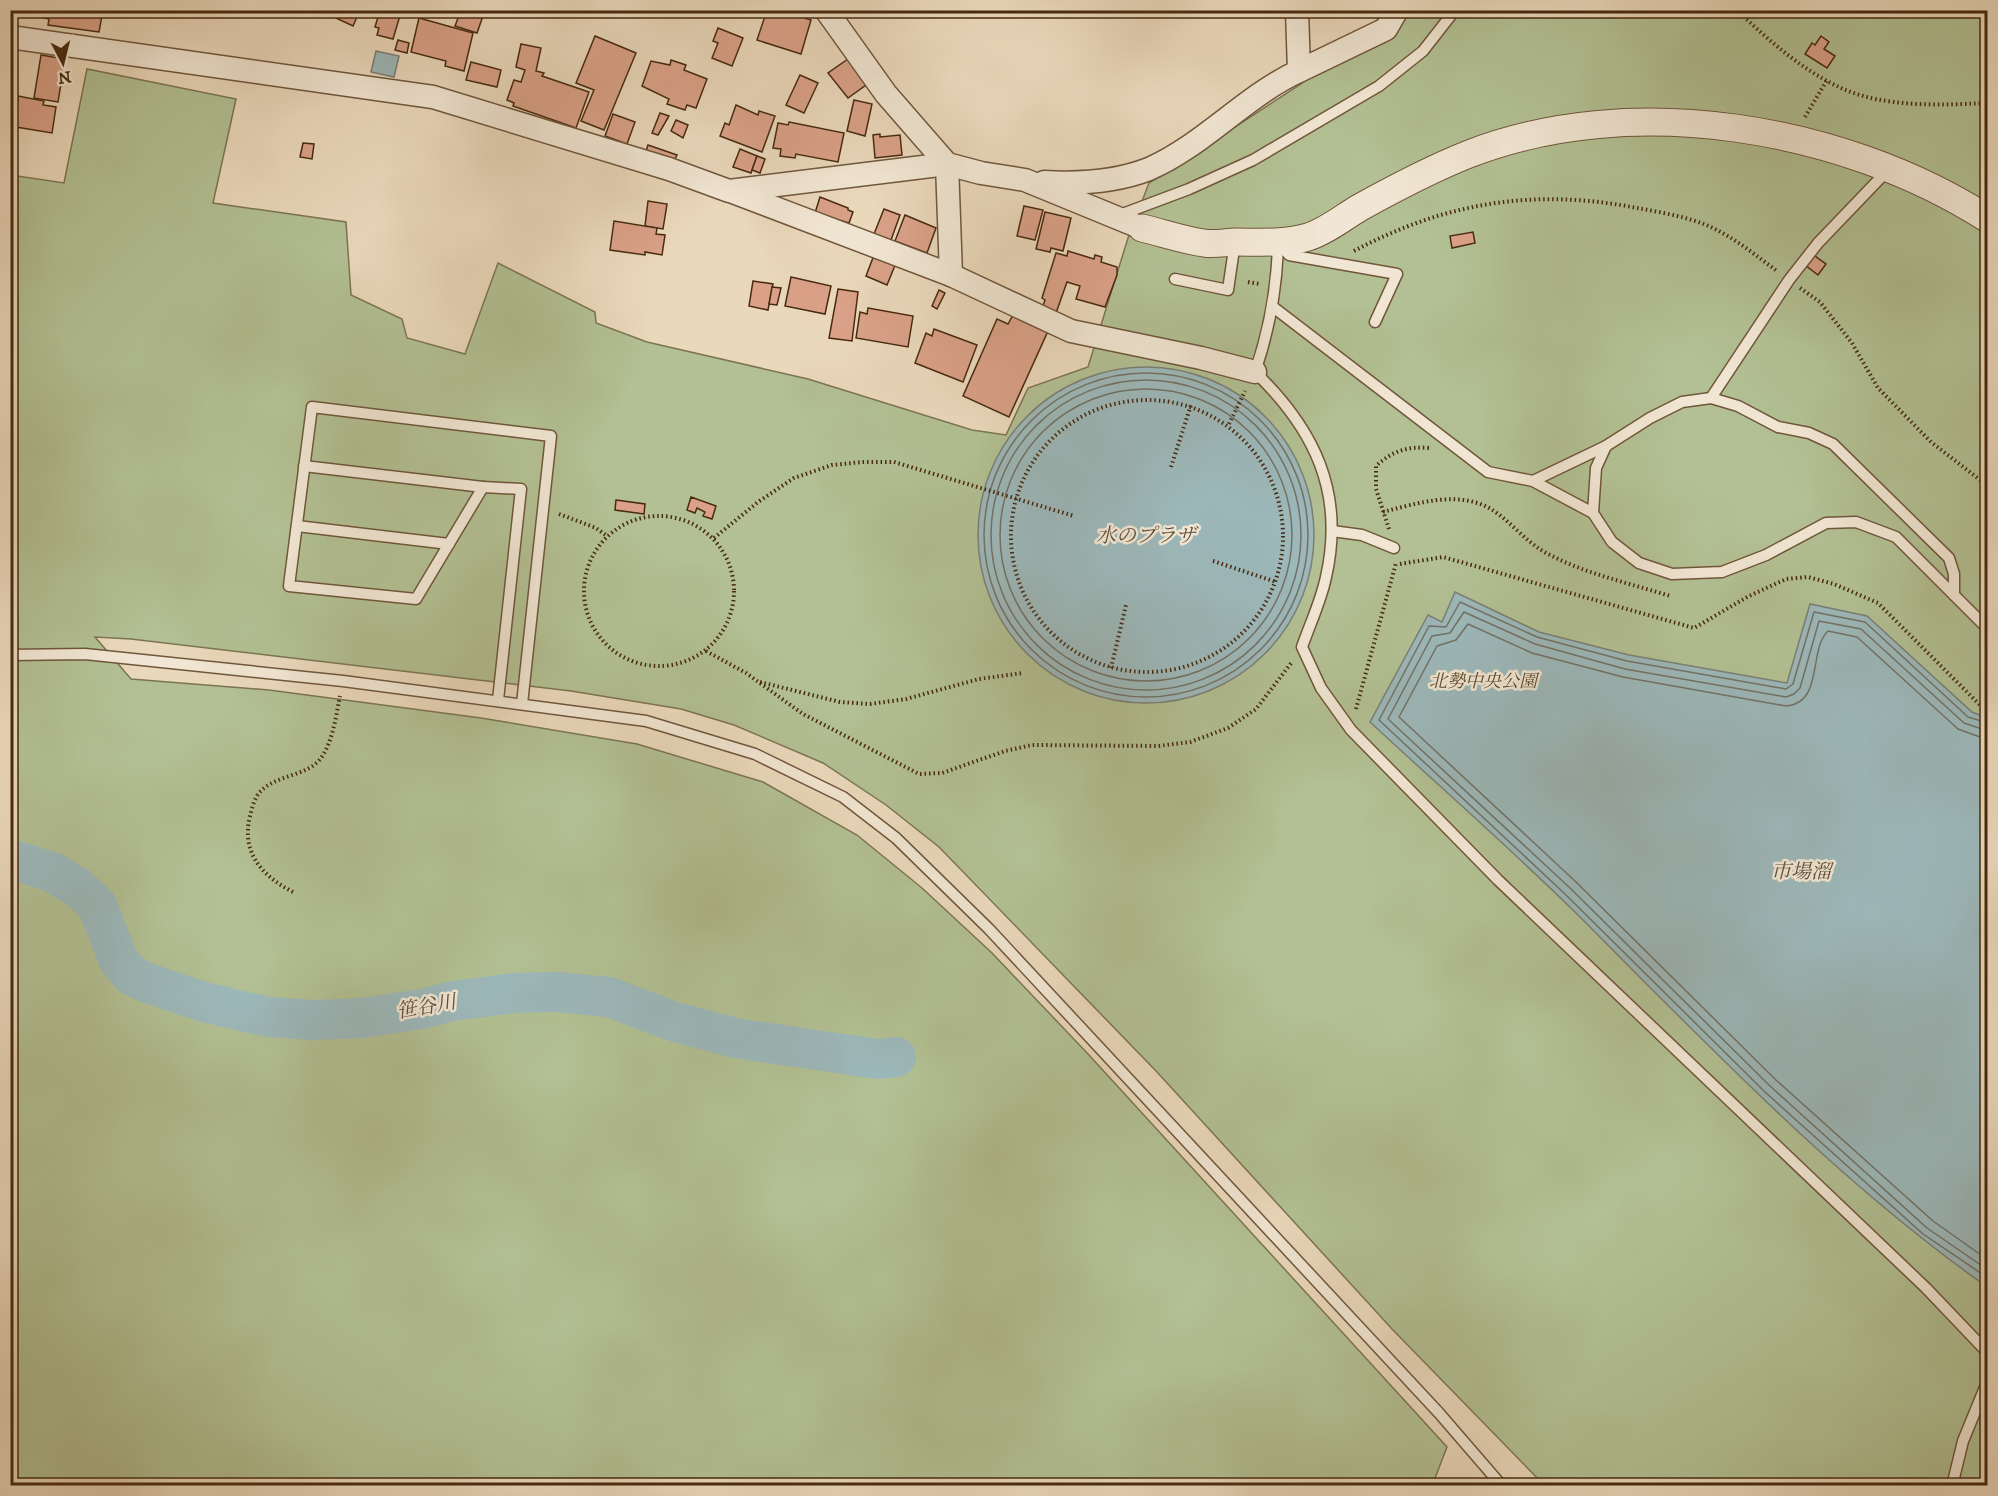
<svg xmlns="http://www.w3.org/2000/svg" width="1998" height="1496" viewBox="0 0 1998 1496" font-family="'IM FELL DW Pica','Noto Serif JP',serif">
<rect width="100%" height="100%" fill="#ead8bb"/>
<filter id="stains"><feTurbulence type="fractalNoise" baseFrequency=".00333" numOctaves="4"/><feColorMatrix values="0 0 0 0 .2 0 0 0 0 .09 0 0 0 0 .02 0 0 0 .5 -.17"/></filter>
<radialGradient id="worn" r=".72"><stop offset=".6" stop-color="#630" stop-opacity="0"/><stop offset="1" stop-color="#630" stop-opacity=".3"/></radialGradient>
<!-- green -->
<path fill="#b2c093" stroke="#7c7552" stroke-width="1.5" d="M1388 11H1987V1485H1544L1392 1329 1157 1072 939 847 886 805 823 763 734 725 681 709 571 691 131 639 95 637 131 679 269 690 481 718 637 744 763 782 857 835 922 888 992 953 1089 1055 1447 1447 1432 1486H11V175L64 183 87 69 236 99 213 203 346 222 351 295 402 319 407 338 465 354 498 263 595 312 596 323 647 342 808 379 972 430 1006 435 1028 388 1088 367 1128 238 1149 183 1301 84Z"/>
<!-- water -->
<g fill="#9cb8ba" stroke="#7a7f76" stroke-width="1.5">
<path d="M376 51 399 56 394 77 371 72Z"/>
<circle cx="1146" cy="535" r="168"/>
<path d="M1455 592 1539 632 1629 655 1787 683 1810 604 1867 616 1972 712 1987 718V1284H1983C1834 1178 1706 1043 1577 914 1510 848 1439 786 1370 722L1428 615 1442 622Z"/>
</g>
<g fill="none" stroke-linecap="round" stroke-linejoin="round">
<!-- shore -->
<g stroke="#727165" stroke-width="1.5">
<circle cx="1146" cy="535" r="162"/>
<circle cx="1146" cy="535" r="155"/>
<circle cx="1146" cy="535" r="146"/>
<path d="M1988 723 1968 717 1865 622 1814 612 1793 684 1786 689 1627 661 1537 637 1460 602 1446 627 1429 626 1379 720 1565 894 1765 1092 1923 1234 1988 1278"/>
<path d="M1988 731 1964 723 1861 629 1819 621 1800 688 1794 694 1786 697 1625 669 1535 644 1464 612 1450 633 1432 636 1388 719 1570 888 1770 1086 1927 1228 1988 1270"/>
<path d="M1988 740 1958 729 1857 637 1828 631C1808 650 1824 703 1786 706L1623 677 1532 653 1468 624 1456 640 1437 646 1399 717 1576 882 1776 1080 1933 1221 1988 1260"/>
</g>
<!-- river -->
<path stroke="#9cb8ba" stroke-width="40" d="M10 859 52 872 77 887 97 905 119 961 131 975 147 983 204 1002 268 1017 314 1020 362 1018 422 1009 452 1001 515 993 557 992 609 997 672 1021 735 1038 877 1059 896 1057"/>
</g>
<!-- building -->
<g fill="#daa188" stroke="#472a10" stroke-width="1.5">
<path d="M39 10H103L99 32 48 25 49 19 38 17Z"/>
<path d="M319 10H360L353 26Z"/>
<path d="M380 10 401 12 393 39 377 35 379 28 375 27Z"/>
<path d="M461 10H485L477 33 455 26Z"/>
<path d="M767 10H780L811 20 801 54 757 40Z"/>
<path d="M419 18 473 33 464 71 445 66 446 61 411 52Z"/>
<path d="M718 28 743 38 732 66 712 58 718 43 713 41Z"/>
<path d="M595 36 636 53 604 130 581 121 594 90 576 83Z"/>
<path d="M1821 36 1829 42 1824 49 1835 56 1827 68 1805 54 1812 43 1815 45Z"/>
<path d="M398 40 409 43 407 53 395 50Z"/>
<path d="M521 44 541 48 536 71 544 73 542 76 589 92 576 128 513 106 514 103 507 100 514 80 521 82 525 70 516 67Z"/>
<path d="M41 55 65 59 58 102 34 98Z"/>
<path d="M848 59 866 85 848 98 828 73Z"/>
<path d="M671 60 686 65 684 70 707 79 696 108 687 105 685 110 667 104 669 99 642 86 651 61 670 65Z"/>
<path d="M471 62 501 70 497 87 466 80Z"/>
<path d="M800 75 818 83 804 113 786 105Z"/>
<path d="M18 96 44 101 43 105 56 107 52 133 10 126V99L18 101Z"/>
<path d="M854 100 872 104 865 136 847 131Z"/>
<path d="M736 105 758 115 759 111 775 116 762 152 720 136 725 123 729 125Z"/>
<path d="M660 113 669 116 658 135 652 133Z"/>
<path d="M613 114 635 122 627 144 605 136Z"/>
<path d="M676 120 688 125 683 138 671 131Z"/>
<path d="M789 122 844 133 838 162 796 154 795 158 780 156 781 149 773 148 778 123 788 125Z"/>
<path d="M880 134V137L900 135 902 155 875 158 873 135Z"/>
<path d="M303 143 314 144 312 159 300 157Z"/>
<path d="M648 145 677 155 674 161 646 151Z"/>
<path d="M740 149 757 156 751 173 733 167Z"/>
<path d="M757 156 765 159 760 173 752 170Z"/>
<path d="M820 197 848 208V210L853 212 849 223 815 213Z"/>
<path d="M648 201 667 204 663 229 645 226Z"/>
<path d="M1024 206 1043 210 1035 240 1017 236Z"/>
<path d="M884 209 900 215 891 240 874 234Z"/>
<path d="M1045 212 1071 218 1063 251 1051 248 1050 252 1036 249Z"/>
<path d="M905 215 936 228 927 253 895 241Z"/>
<path d="M614 221 657 228 656 234 665 235 662 255 645 252V255L610 250Z"/>
<path d="M1473 232 1475 243 1452 248 1450 236Z"/>
<path d="M1068 251 1094 259 1095 255 1102 257 1101 262 1117 267V275L1105 307 1076 299 1080 286 1067 282 1056 313 1042 309 1045 300 1042 298 1056 253 1067 256Z"/>
<path d="M1812 254 1826 264 1818 275 1805 265Z"/>
<path d="M874 255 896 263 887 285 866 276Z"/>
<path d="M791 277 831 286 825 314 785 306Z"/>
<path d="M753 281 773 284 768 310 749 306Z"/>
<path d="M772 287 781 288 777 305 769 304Z"/>
<path d="M838 289 858 292 852 341 829 338Z"/>
<path d="M939 290 945 293 937 309 932 306Z"/>
<path d="M868 308 913 316 908 347 856 338 860 312 867 314Z"/>
<path d="M1013 315 1048 331 1009 417 963 396 997 319 1008 324Z"/>
<path d="M934 329 977 345 963 382 915 363 926 333 932 336Z"/>
<path d="M691 497 716 506 712 519 703 516 705 512 697 508 695 513 687 510Z"/>
<path d="M616 500 645 504 644 514 615 510Z"/>
</g>
<g fill="none" stroke-linecap="round" stroke-linejoin="round">
<!-- service casing -->
<g stroke="#70563b" stroke-width="13">
<g id="service">
<path d="M1117 216 1189 189 1253 160 1379 86 1423 51 1455 10"/>
<path d="M1278 243C1277 288 1270 328 1255 372 1315 430 1345 493 1326 577 1321 601 1310 624 1302 647L1321 688 1351 730 1498 880 1926 1288 1988 1353"/>
<path d="M1280 245 1289 255 1397 274 1375 322"/>
<path d="M1175 279 1228 290 1235 242"/>
<path d="M1273 307 1488 472 1533 481 1593 513 1612 542 1639 563 1672 574 1722 572 1766 555 1826 523 1856 522 1896 537 1988 629"/>
<path d="M1711 398 1789 280 1818 243 1888 170"/>
<path d="M304 466 483 487"/>
<path d="M1533 481 1606 446 1650 418 1682 402 1711 398 1738 406 1778 427 1809 433 1833 444 1949 558 1954 574V595"/>
<path d="M1593 513 1596 468 1606 446"/>
<path d="M297 526 449 544"/>
<path d="M1332 531 1362 535 1394 548"/>
<path d="M10 655 85 654 343 681 646 721 755 754 843 797 896 838 989 929 1439 1413 1502 1486"/>
<path d="M498 700 521 489 483 487 416 599 289 586 312 407 551 436 522 704"/>
<path d="M1952 1486 1963 1441 1988 1380"/>
</g>
</g>
<!-- minor casing -->
<g stroke="#70563b" stroke-width="25">
<g id="minor">
<path d="M826 10 886 94 947 164 951 275"/>
<path d="M10 37 433 97 669 169 729 191 947 164 981 173 1025 180 1142 228"/>
<path d="M1299 71 1386 29 1397 10"/>
<path d="M1044 182C1079 184 1116 182 1149 169 1204 145 1245 96 1299 71L1297 10"/>
<path d="M733 192 951 275 1071 331 1201 358 1255 372"/>
</g>
</g>
<!-- tertiary casing -->
<g stroke="#70563b" stroke-width="29">
<path id="tertiary" d="M1142 228C1163 233 1183 240 1204 243 1214 245 1226 242 1236 242 1260 242 1284 244 1308 237 1325 232 1344 217 1359 208 1395 188 1431 169 1469 154 1631 91 1843 126 1988 219"/>
</g>
<!-- path -->
<g stroke="#472a10" stroke-width="4" stroke-dasharray="1.5 3" stroke-linecap="butt">
<path d="M1737 10C1768 40 1802 70 1841 88 1885 108 1940 105 1988 103"/>
<path d="M1805 117 1827 80"/>
<path d="M1354 251C1446 202 1535 188 1637 208 1659 212 1683 216 1704 224 1731 235 1754 254 1777 271"/>
<path d="M1248 282 1260 284"/>
<path d="M1800 288 1820 302 1852 343 1878 388 1931 442 1988 486"/>
<circle cx="1147" cy="536" r="136"/>
<path d="M1229 424 1245 391"/>
<path d="M1171 467 1191 405"/>
<path d="M1383 512C1418 503 1461 489 1494 511 1513 524 1527 543 1548 554 1586 574 1629 583 1670 596"/>
<path d="M559 514 596 528 607 536"/>
<circle cx="659" cy="591" r="75"/>
<path d="M1389 529 1376 489V466C1392 451 1408 446 1430 448"/>
<path d="M714 538 758 502 794 478 832 465 862 462H894L1074 516"/>
<path d="M1213 561 1276 582"/>
<path d="M1400 564 1443 557 1694 628 1749 596 1786 579 1808 577 1834 584 1878 603 1980 705 1988 708"/>
<path d="M706 651 746 673 803 714 919 774 942 773 1005 751 1032 745 1158 746 1190 742 1228 728 1256 709 1292 662"/>
<path d="M1111 668 1126 605"/>
<path d="M760 682 840 702 870 704 906 699 979 679 1023 673"/>
<path d="M1356 709 1396 563"/>
<path d="M293 892C262 876 241 853 250 816 252 808 255 796 261 791 276 775 308 776 321 758 333 741 336 716 340 696"/>
</g>
<!-- service -->
<use href="#service" stroke="#f1e6d3" stroke-width="10"/>
<!-- minor -->
<use href="#minor" stroke="#f1e6d3" stroke-width="22"/>
<!-- tertiary -->
<use href="#tertiary" stroke="#f1e6d3" stroke-width="27"/>
</g>
<g text-anchor="middle" stroke-width="5" stroke-linejoin="round" paint-order="stroke">
<!-- park labels -->
<g font-size="18" font-style="italic" fill="#5c482a" stroke="#f1e6d3">
<text x="1483" y="687">北勢中央公園</text>
</g>
<!-- water labels -->
<g font-size="20" font-style="italic" fill="#5c4e3a" stroke="#f1e6d3">
<text x="1146" y="542">水のプラザ</text>
<text x="1801" y="878">市場溜</text>
<text transform="translate(426 1006) rotate(-10)" y="7">笹谷川</text>
</g>
</g>
<!-- margin -->
<rect width="1998" height="1496" fill="none" stroke="#ead8bb" stroke-width="36"/>
<rect x="12" y="12" width="1974" height="1472" fill="none" stroke="#472a10" stroke-width="3"/>
<rect x="18" y="18" width="1962" height="1460" fill="none" stroke="#472a10" stroke-width="1.5"/>
<!-- north arrow -->
<g transform="translate(63 63) rotate(173)" stroke="#f1e6d3" stroke-width="4.5" paint-order="stroke">
<path d="M0-4.5L10 22L0 15L-10 22Z" fill="#472a10"/>
<text y="-9" font-size="16" font-weight="bold" text-anchor="middle" fill="#472a10">N</text>
</g>
<rect width="100%" height="100%" filter="url(#stains)"/>
<rect width="100%" height="100%" fill="url(#worn)"/>
</svg>
